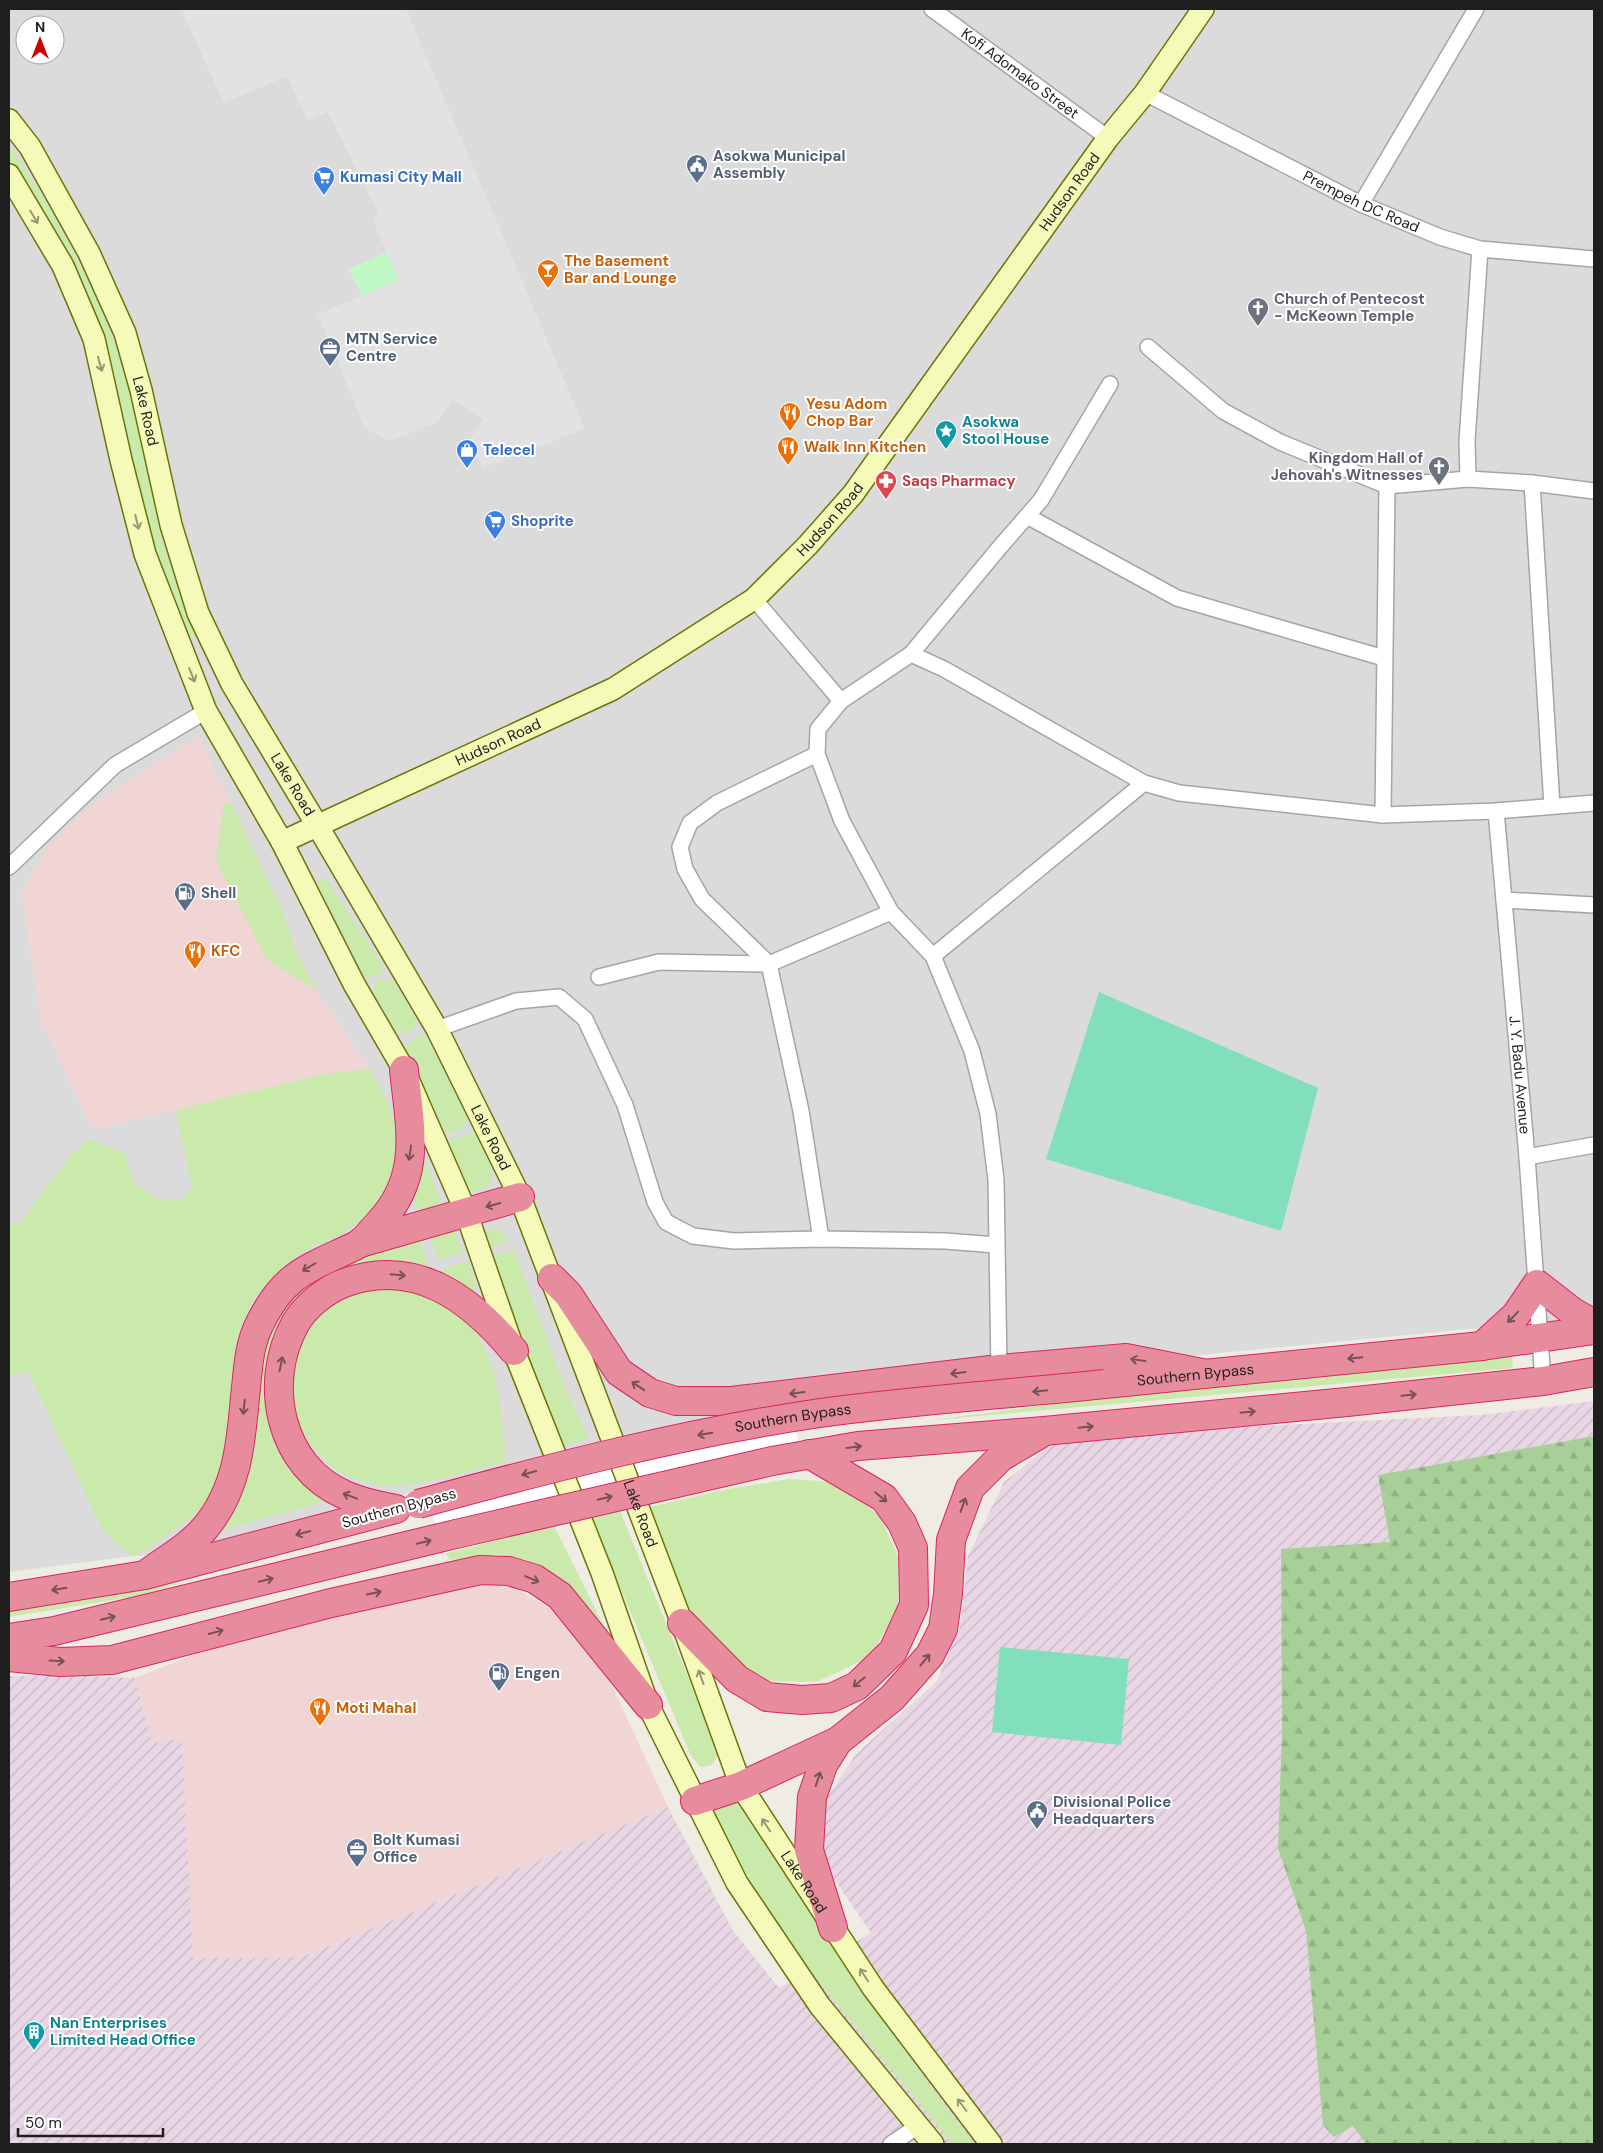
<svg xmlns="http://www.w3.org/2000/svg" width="1603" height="2153" viewBox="0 0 1603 2153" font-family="'DM Sans',sans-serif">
<defs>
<pattern id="industrial-furrows" width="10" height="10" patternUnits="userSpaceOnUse" patternTransform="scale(1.25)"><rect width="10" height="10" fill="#e8d6e5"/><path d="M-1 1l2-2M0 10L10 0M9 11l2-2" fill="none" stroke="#c7b7c4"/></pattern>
<pattern id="forest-firs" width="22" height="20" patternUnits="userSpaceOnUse" patternTransform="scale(1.25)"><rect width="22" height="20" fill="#a9cf99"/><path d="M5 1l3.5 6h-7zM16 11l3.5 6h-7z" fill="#91b183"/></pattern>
</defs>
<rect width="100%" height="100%" fill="#efece4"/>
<!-- residential -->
<path fill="#dcdbdb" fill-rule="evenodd" d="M9 9H1594V1317L1056 1369 424 1486 346 1519 204 1553 133 1556 9 1572ZM25 25H55V55H25Z"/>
<!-- commercial -->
<g fill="#f0d5d4">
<path d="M199 737 284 915 295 949 316 990 370 1069 324 1074 92 1130 41 1020 21 893 49 846 92 804Z"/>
<path d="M466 1582 510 1585 556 1612 602 1664 668 1807 302 1957 193 1958 182 1740 152 1743 135 1678 357 1591Z"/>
</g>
<!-- industrial -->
<path fill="url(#industrial-furrows)" d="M1594 1401V2144H9V1676L65 1675 135 1678 152 1743 182 1739 193 1958 302 1957 668 1807 732 1929 779 1988 871 1933 824 1864 825 1801 856 1754 937 1681 960 1627 968 1556 1004 1482 1062 1436 1481 1415Z"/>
<!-- grass -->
<g fill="#c9eaaa">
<path d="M9 145C62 223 107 308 133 399 147 446 150 496 163 543 172 575 185 605 196 636L189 637 143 515 113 372 96 319 28 187 9 161Z"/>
<path d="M224 803H231L284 915 295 949 316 990 267 960 216 860Z"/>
<path d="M323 879 327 880 381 963 383 970 381 974 367 978 361 971 318 885V882Z"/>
<path d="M379 980 393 981 415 1017 416 1025 409 1034 396 1031 373 991 375 985Z"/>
<path d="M419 1035H423L428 1041 467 1117C465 1127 461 1130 452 1133L445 1130 405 1051 409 1042Z"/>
<path d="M370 1069C386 1100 405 1128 397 1165 390 1196 369 1217 342 1234 333 1239 321 1242 311 1248 286 1261 264 1282 250 1307 236 1333 235 1360 234 1388 232 1419 231 1448 221 1477 210 1509 161 1541 132 1557L103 1531 28 1371 9 1376V1224L20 1223 70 1156 90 1139 125 1154 135 1184 158 1199 181 1201 192 1188 176 1110 324 1074Z"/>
<path d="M475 1132C482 1149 495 1168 490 1186L474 1192 467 1188 449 1141Z"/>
<path d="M423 1155 441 1201 434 1207 419 1213 411 1194Z"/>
<path d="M452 1222 462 1253 438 1259 429 1234Z"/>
<path d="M493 1229 502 1231 507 1241 488 1248 486 1234Z"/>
<path d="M418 1233 428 1267 392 1262 351 1268 270 1374 334 1499 211 1533C222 1513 244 1480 250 1459 262 1423 255 1383 265 1346 284 1279 360 1256 418 1233Z"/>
<path d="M514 1250 565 1388 589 1439 559 1446 494 1255Z"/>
<path d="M468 1261 476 1290V1293L441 1273 443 1269Z"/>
<path d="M379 1287 430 1294 472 1325 481 1340 494 1373 499 1399 506 1462C465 1471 413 1491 372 1484 304 1472 270 1390 307 1332 323 1307 350 1294 379 1287Z"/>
<path d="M1512 1355 1513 1368 925 1421 1077 1401Z"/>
<path d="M789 1479 834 1482 879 1515 898 1556V1609L870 1657 816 1682 772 1681 720 1655 692 1617 650 1507 728 1489Z"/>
<path d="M620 1511 719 1753 712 1765 701 1767 691 1756 591 1518Z"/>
<path d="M554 1526 612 1642 565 1584 524 1560 499 1554 450 1560 445 1553Z"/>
<path d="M181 1583 137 1596 9 1617V1609Z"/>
<path d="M736 1791C809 1913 887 2032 974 2144H953L823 1987 766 1909 707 1805Z"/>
</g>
<!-- forest -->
<path fill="url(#forest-firs)" d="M1594 1436V2144H1366L1353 2126 1334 2137 1323 2125 1306 1931 1278 1848 1282 1733 1281 1549 1390 1542 1378 1475Z"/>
<!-- park -->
<path fill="#c1f9c6" d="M387 252 399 280 362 296 349 269Z"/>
<!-- pitch -->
<g fill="#82dfbb">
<path d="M1099 992 1318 1088 1281 1231 1046 1159Z"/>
<path d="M1000 1647 1129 1659 1121 1745 992 1732Z"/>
</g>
<!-- parking -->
<path fill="#e2e2e2" d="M181 9H406L585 429 483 468 469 441 483 419 452 399 436 423 390 441 365 428 318 314 399 280 372 218 379 215 328 112 308 121 287 76 224 103Z"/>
<!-- pier -->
<path fill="#fff" d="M793 1407 801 1466 445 1553 424 1486 706 1420Z"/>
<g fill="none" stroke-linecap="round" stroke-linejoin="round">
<!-- street casing -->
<g stroke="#a5a5a5" stroke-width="18">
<g id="street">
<path id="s1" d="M932 9 1108 138"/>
<path id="s2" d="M1145 93 1361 204 1440 237 1480 249 1594 259"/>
<path d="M1361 204 1476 9"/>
<path d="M1148 347 1223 411 1280 442 1387 486 1468 479 1532 483 1594 491"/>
<path d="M1468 479 1467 441 1480 249"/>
<path d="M1532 483 1552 806"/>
<path d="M1027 516 1177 598 1384 658"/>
<path d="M754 599 841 701"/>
<path d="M911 654 944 669 1144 783 1179 793 1383 815 1496 811 1594 803"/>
<path d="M817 754 717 803 690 823 680 847 685 869 702 899 769 964 801 1111 821 1239"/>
<path id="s3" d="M1496 811 1527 1157 1543 1381"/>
<path d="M1383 815 1387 486"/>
<path d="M9 867 115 765 206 711"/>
<path d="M1504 900 1594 905"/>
<path d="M933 956 1144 783"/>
<path d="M599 977 659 962 769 964 891 912"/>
<path d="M437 1029 516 1001 559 997 585 1019 625 1105 655 1202 666 1222 693 1236 734 1241 821 1239 945 1241 996 1245"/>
<path d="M1527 1157 1594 1145"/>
<path d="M999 1369 996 1180 988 1114 972 1051 933 956 891 912 842 821 817 754 818 729 841 701 911 654 1000 547 1041 500 1110 384"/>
<path d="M891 2144 918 2126"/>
</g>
</g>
<!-- secondary casing -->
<g stroke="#6a7605" stroke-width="24">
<g id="secondary">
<path id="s4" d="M9 120 30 147 89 253 125 333 141 390 171 525 198 613 232 684 317 825 437 1029 520 1197 682 1623 741 1786 873 1988 991 2144"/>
<path d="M9 175 63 266 94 339 121 460 145 554 206 711 282 842 354 984 404 1070 466 1212 514 1351 602 1573 648 1705 737 1883 820 2006 933 2144"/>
<path id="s5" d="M282 842 613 689 754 599 808 545 853 494 1108 138 1145 93 1203 9"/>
</g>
</g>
<!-- highway casing -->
<g stroke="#db2463" stroke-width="30">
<g id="highway">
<path d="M360 1243 520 1197"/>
<path d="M552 1278 568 1294 619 1372 650 1393 676 1401H731L999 1369 1126 1358 1202 1373"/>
<path d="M1482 1346 1516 1315 1537 1284 1573 1312 1594 1324"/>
<path id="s6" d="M1105 1384 1482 1346 1594 1330"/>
<path d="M772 1461 858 1446 1044 1431 1347 1402 1543 1381 1594 1372"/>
<path d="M396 1509C379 1506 361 1502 345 1495 280 1467 262 1384 295 1324 305 1306 326 1290 344 1283 415 1257 470 1298 514 1351"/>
<path d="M145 1575C165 1560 189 1547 205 1528 237 1490 241 1444 245 1397 248 1372 248 1346 260 1323 285 1272 310 1268 357 1245 365 1241 372 1230 378 1224 423 1177 410 1128 404 1070"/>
<path d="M9 1597 145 1575 392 1510"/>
<path d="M682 1623 737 1679 767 1697 802 1700 831 1698 857 1686 893 1651 914 1605 913 1548 902 1523 884 1498 809 1454"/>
<path d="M9 1638 54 1631 456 1534"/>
<path d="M9 1657 60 1662 112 1660 331 1603 480 1570 509 1571 535 1579 560 1596 648 1705"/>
<path d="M695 1801 741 1786 838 1741"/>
<path d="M833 1928 809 1850 812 1797 823 1765 838 1741 892 1698 930 1655 943 1629 948 1594 951 1540 970 1488 1001 1457 1040 1434"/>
</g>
</g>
<!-- street -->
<use href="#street" stroke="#fff" stroke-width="15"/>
<!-- secondary -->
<use href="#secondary" stroke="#f6fab8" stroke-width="21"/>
<!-- highway -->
<use href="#highway" stroke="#e78c9d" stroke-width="28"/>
<!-- highway-bridge casing -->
<g stroke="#db2463" stroke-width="30" stroke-linecap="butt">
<g id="highway-bridge">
<path id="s7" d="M418 1504C550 1468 683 1433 820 1413 914 1400 1010 1394 1105 1384"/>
<path d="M456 1534 772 1461"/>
</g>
</g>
<!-- highway-bridge -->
<use href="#highway-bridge" stroke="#e78c9d" stroke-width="28"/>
</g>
<!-- one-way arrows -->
<defs><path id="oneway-shaft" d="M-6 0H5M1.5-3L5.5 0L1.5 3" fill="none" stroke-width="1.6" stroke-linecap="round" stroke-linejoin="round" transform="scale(1.25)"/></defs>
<g stroke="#959773">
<use href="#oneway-shaft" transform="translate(34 217) rotate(59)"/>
<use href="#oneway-shaft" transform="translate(100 364) rotate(74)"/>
<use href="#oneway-shaft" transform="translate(137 522) rotate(76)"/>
<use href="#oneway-shaft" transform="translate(192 675) rotate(68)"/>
<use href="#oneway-shaft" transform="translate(701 1677) rotate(-110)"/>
<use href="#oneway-shaft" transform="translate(766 1825) rotate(-123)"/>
<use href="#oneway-shaft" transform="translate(864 1975) rotate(-123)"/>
<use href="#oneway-shaft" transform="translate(962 2105) rotate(-127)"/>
</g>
<g stroke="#785057">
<use href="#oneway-shaft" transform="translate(410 1153) rotate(98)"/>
<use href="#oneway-shaft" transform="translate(493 1205) rotate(164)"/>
<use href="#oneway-shaft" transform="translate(309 1267) rotate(150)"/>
<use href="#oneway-shaft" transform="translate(398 1275) rotate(5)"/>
<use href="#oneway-shaft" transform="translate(1513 1317) rotate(134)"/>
<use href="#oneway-shaft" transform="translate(1355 1358) rotate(174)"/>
<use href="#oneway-shaft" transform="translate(1138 1360) rotate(-172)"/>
<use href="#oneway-shaft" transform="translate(281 1364) rotate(-79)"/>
<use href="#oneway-shaft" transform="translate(958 1373) rotate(173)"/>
<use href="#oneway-shaft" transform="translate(638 1386) rotate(-146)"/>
<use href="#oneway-shaft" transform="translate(1040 1391) rotate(174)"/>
<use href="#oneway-shaft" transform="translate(797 1393) rotate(173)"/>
<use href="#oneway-shaft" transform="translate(1409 1395) rotate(-6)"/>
<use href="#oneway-shaft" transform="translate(244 1407) rotate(96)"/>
<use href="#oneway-shaft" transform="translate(1248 1412) rotate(-6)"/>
<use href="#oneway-shaft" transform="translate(1086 1427) rotate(-6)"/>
<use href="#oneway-shaft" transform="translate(705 1434) rotate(170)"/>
<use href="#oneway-shaft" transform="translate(854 1447) rotate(-7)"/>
<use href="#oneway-shaft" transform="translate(529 1473) rotate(164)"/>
<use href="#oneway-shaft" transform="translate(350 1496) rotate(-159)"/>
<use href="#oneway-shaft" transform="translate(881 1497) rotate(39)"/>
<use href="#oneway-shaft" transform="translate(605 1498) rotate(-14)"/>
<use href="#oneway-shaft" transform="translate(963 1505) rotate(-70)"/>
<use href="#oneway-shaft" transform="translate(303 1533) rotate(165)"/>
<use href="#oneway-shaft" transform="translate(424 1542) rotate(-14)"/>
<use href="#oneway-shaft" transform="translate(532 1579) rotate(23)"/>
<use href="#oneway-shaft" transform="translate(266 1580) rotate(-14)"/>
<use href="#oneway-shaft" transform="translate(59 1589) rotate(171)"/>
<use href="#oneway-shaft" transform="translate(374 1593) rotate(-12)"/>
<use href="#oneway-shaft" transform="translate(108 1618) rotate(-14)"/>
<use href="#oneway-shaft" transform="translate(216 1632) rotate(-15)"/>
<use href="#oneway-shaft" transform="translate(925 1660) rotate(-50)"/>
<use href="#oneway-shaft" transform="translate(57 1661) rotate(3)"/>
<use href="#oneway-shaft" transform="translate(859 1682) rotate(141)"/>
<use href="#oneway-shaft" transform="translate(818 1779) rotate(-72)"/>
</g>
<!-- icons -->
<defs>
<g id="civic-pin" transform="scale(1.125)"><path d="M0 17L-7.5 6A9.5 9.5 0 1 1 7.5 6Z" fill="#5c6f8a" stroke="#fff"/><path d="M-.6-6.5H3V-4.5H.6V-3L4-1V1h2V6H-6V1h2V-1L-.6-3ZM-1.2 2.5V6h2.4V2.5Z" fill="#fff"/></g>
<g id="supermarket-pin" transform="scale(1.125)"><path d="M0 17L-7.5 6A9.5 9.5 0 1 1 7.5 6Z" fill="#3f7fe0" stroke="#fff"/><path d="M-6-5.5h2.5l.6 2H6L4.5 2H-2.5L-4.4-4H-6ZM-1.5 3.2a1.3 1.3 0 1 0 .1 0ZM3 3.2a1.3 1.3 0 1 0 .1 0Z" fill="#fff"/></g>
<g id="bar-pin" transform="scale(1.125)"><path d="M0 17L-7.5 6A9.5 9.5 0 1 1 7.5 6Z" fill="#e8710a" stroke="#fff"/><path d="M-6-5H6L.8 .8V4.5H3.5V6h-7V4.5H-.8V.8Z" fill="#fff"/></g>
<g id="church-pin" transform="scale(1.125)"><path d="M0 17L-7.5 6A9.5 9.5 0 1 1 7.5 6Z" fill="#6b7280" stroke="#fff"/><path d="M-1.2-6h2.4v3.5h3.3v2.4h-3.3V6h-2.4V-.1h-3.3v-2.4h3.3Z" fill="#fff"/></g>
<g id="office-pin" transform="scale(1.125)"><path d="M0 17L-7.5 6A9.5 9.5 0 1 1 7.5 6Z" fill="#5c6f8a" stroke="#fff"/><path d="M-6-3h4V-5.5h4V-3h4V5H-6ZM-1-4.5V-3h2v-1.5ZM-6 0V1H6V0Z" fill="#fff"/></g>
<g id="restaurant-pin" transform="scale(1.125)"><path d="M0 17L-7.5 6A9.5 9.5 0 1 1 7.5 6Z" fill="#e8710a" stroke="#fff"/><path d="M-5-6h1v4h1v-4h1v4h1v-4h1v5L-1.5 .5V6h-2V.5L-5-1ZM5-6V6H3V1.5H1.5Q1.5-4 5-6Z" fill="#fff"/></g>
<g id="sight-pin" transform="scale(1.125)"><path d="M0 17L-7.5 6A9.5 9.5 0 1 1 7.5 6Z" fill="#0f9aa8" stroke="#fff"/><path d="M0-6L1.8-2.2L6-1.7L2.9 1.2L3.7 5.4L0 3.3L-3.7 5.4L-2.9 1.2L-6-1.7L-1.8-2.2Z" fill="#fff"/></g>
<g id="shop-pin" transform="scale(1.125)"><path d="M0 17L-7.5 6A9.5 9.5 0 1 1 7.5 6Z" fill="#3f7fe0" stroke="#fff"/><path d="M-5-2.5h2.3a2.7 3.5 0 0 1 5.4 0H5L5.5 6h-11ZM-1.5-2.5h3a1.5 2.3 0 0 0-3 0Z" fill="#fff"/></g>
<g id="pharmacy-pin" transform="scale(1.125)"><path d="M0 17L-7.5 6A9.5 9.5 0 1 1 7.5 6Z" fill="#e0444e" stroke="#fff"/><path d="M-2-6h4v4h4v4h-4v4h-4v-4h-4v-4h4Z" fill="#fff"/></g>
<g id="fuel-pin" transform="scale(1.125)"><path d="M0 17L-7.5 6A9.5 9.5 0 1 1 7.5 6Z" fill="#5c6f8a" stroke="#fff"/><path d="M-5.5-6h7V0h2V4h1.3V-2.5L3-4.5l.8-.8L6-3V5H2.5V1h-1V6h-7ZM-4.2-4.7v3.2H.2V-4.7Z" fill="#fff"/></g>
<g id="building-pin" transform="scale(1.125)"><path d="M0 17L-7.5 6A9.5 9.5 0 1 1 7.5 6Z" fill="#0f9aa8" stroke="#fff"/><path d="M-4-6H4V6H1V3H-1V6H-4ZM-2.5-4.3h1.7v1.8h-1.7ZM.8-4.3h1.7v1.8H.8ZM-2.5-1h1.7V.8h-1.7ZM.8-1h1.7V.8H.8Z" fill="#fff"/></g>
</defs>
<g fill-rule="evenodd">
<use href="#civic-pin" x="697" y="165"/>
<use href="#supermarket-pin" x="324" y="177"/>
<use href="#bar-pin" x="548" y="270"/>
<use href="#church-pin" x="1258" y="308"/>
<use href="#office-pin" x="330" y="348"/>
<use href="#restaurant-pin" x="790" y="413"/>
<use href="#sight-pin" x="946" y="431"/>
<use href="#restaurant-pin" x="788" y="447"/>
<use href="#shop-pin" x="467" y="450"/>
<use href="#church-pin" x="1439" y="467"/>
<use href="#pharmacy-pin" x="886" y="481"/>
<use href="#supermarket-pin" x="495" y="521"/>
<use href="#fuel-pin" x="185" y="893"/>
<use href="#restaurant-pin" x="195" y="951"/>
<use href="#fuel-pin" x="499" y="1673"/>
<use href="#restaurant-pin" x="320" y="1708"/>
<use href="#civic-pin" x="1037" y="1811"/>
<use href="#office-pin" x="357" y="1849"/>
<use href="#building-pin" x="34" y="2032"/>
</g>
<g text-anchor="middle" stroke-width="4" stroke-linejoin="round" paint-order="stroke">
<!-- street labels -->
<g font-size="15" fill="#1e1e1e" stroke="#fff">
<text dy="5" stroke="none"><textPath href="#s1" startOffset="109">Kofi Adomako Street</textPath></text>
<text dy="5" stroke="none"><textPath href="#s5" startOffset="1048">Hudson Road</textPath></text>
<text dy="5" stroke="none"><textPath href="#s2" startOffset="242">Prempeh DC Road</textPath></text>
<text dy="5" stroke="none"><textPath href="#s4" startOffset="324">Lake Road</textPath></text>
<text dy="5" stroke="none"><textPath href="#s5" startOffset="642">Hudson Road</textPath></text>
<text dy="5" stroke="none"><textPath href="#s5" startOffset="238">Hudson Road</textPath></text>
<text dy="5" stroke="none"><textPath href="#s4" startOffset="729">Lake Road</textPath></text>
<text dy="5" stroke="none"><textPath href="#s3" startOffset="265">J. Y. Badu Avenue</textPath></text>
<text dy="5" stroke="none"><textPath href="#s4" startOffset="1134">Lake Road</textPath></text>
<text dy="5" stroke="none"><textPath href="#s6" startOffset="91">Southern Bypass</textPath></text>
<text dy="5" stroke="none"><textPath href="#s7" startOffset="385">Southern Bypass</textPath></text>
<text transform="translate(399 1508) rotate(-15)" y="5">Southern Bypass</text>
<text dy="5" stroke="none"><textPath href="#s4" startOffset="1539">Lake Road</textPath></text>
<text dy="5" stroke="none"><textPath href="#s4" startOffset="1944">Lake Road</textPath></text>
</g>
<!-- service labels -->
<g font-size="15" font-weight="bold" fill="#4e5e75" stroke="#fff" text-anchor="start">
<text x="713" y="161">Asokwa Municipal<tspan x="713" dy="17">Assembly</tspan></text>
<text x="346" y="344">MTN Service<tspan x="346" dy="17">Centre</tspan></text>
<text x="201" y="898">Shell</text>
<text x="515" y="1678">Engen</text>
<text x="1053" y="1807">Divisional Police<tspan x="1053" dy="17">Headquarters</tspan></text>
<text x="373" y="1845">Bolt Kumasi<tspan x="373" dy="17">Office</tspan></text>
</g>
<!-- shop labels -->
<g font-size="15" font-weight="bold" fill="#366cbe" stroke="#fff" text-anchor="start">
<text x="340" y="182">Kumasi City Mall</text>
<text x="483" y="455">Telecel</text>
<text x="511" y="526">Shoprite</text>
</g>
<!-- food labels -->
<g font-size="15" font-weight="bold" fill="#c56008" stroke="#fff" text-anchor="start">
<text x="564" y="266">The Basement<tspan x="564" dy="17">Bar and Lounge</tspan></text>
<text x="806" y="409">Yesu Adom<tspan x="806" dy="17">Chop Bar</tspan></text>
<text x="804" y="452">Walk Inn Kitchen</text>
<text x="211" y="956">KFC</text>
<text x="336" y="1713">Moti Mahal</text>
</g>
<!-- worship labels -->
<g font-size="15" font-weight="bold" fill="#5b616d" stroke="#fff" text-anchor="start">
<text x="1274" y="304">Church of Pentecost<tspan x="1274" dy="17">- McKeown Temple</tspan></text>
<text x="1423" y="463" text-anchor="end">Kingdom Hall of<tspan x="1423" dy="17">Jehovah's Witnesses</tspan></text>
</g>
<!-- culture labels -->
<g font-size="15" font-weight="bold" fill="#0d838f" stroke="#fff" text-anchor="start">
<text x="962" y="427">Asokwa<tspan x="962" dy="17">Stool House</tspan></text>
<text x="50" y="2028">Nan Enterprises<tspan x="50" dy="17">Limited Head Office</tspan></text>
</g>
<!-- health labels -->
<g font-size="15" font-weight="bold" fill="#be3a42" stroke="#fff" text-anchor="start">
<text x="902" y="486">Saqs Pharmacy</text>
</g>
</g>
<!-- border -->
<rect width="1603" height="2153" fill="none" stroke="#1e1e1e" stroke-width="20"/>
<!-- north arrow -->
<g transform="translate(40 40)"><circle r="24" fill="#ffffff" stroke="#a5a5a5"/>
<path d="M0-4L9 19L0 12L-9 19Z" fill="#cd0001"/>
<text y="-8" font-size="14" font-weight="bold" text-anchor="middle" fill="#1e1e1e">N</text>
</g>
<!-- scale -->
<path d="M18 2128v8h145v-8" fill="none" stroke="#1e1e1e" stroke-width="2.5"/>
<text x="25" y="2128" font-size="15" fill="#1e1e1e" stroke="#ffffff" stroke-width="4" paint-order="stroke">50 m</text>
</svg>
